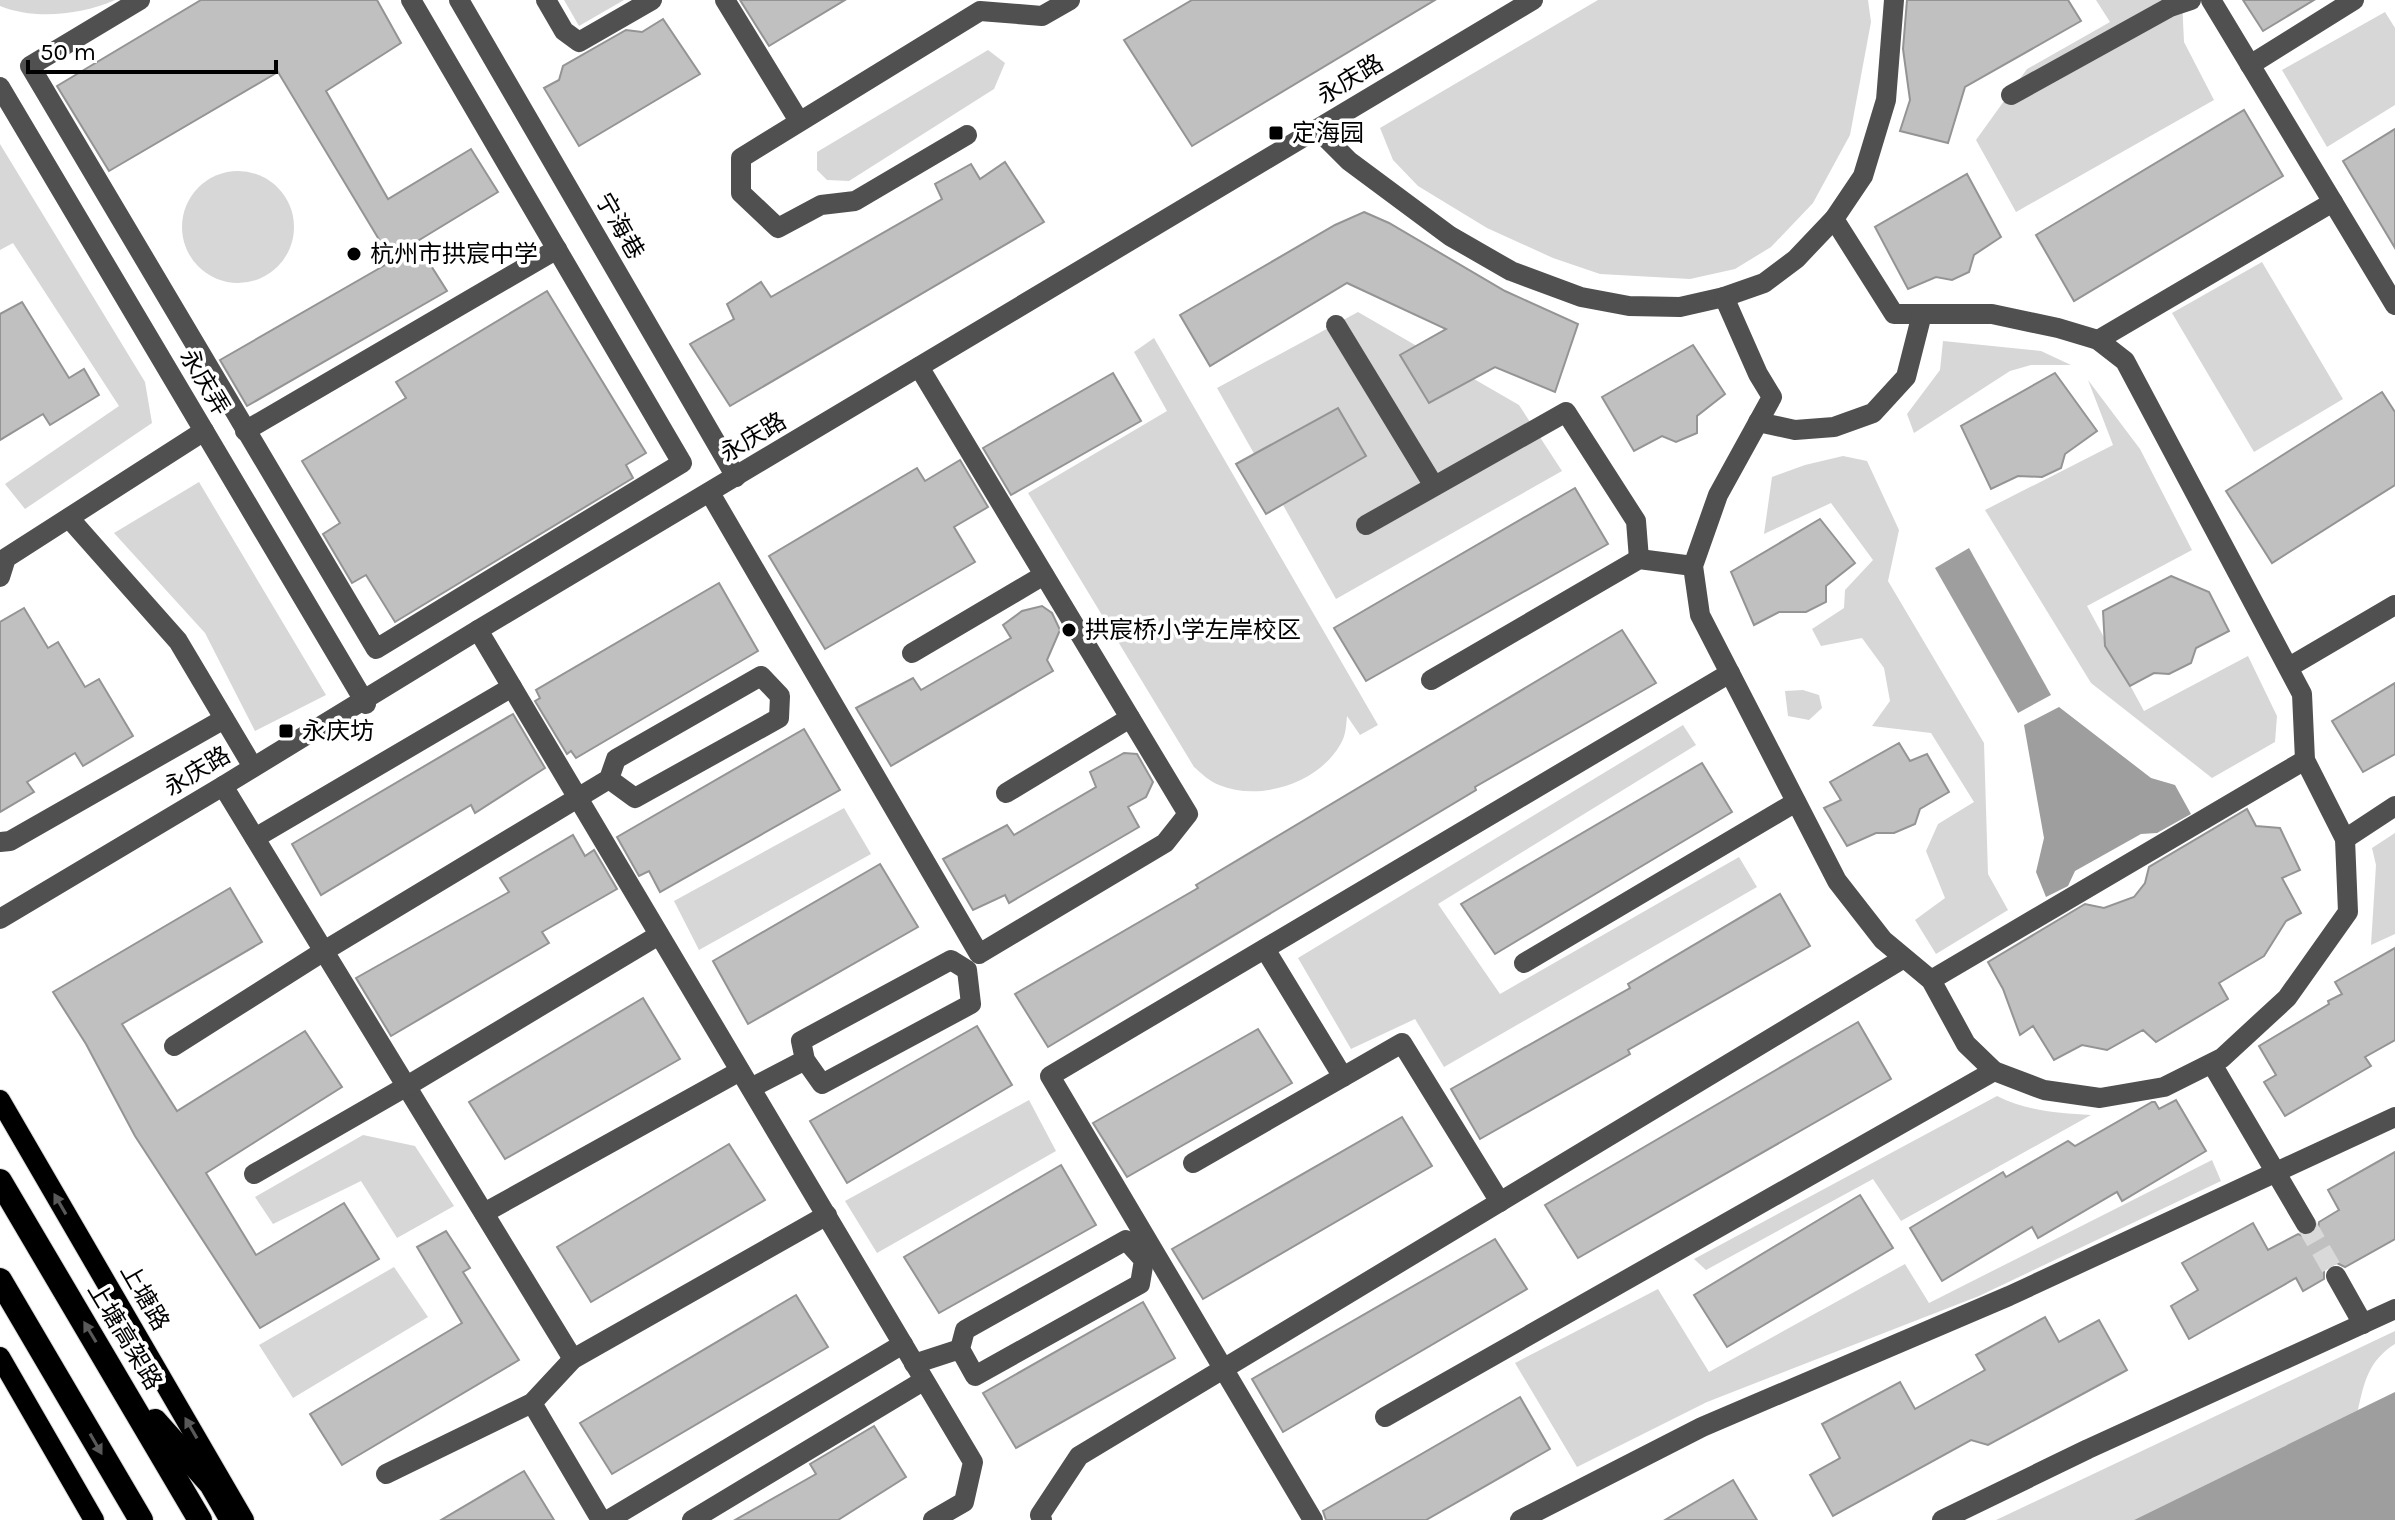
<svg xmlns="http://www.w3.org/2000/svg" width="2395" height="1520" viewBox="0 0 2395 1520" font-family="Karla,'Noto Sans SC',sans-serif">
<rect width="100%" height="100%" fill="#fff"/>
<!-- green -->
<g fill="#d7d7d7">
<path d="M0 0H115C81 15 34 20 0 6Z"/>
<path d="M564 0H624L579 26Z"/>
<path d="M1598 0H1868L1871 22 1850 135 1813 203 1771 247 1735 269 1690 279 1600 274 1553 258 1487 228 1418 186 1393 160 1380 128Z"/>
<path d="M2096 0H2182L2184 42 2214 100 2016 212 1976 140 2027 69 2110 22Z"/>
<path d="M2385 12 2395 28V105L2327 147 2282 70Z"/>
<path d="M988 50 1005 63 994 89 849 181 827 180 817 170V152Z"/>
<path d="M0 144 145 382 152 423 25 509 5 484 119 406 13 243 0 250Z"/>
<circle cx="238" cy="227" r="56"/>
<path d="M2262 262 2343 399 2254 452 2172 313Z"/>
<path d="M1358 312 1519 405 1562 471 1336 599 1217 388Z"/>
<path d="M1154 338 1378 725 1360 735 1347 716C1346 726 1346 736 1340 745 1318 783 1260 802 1219 785 1210 782 1201 773 1194 767L1028 493 1167 411 1134 352Z"/>
<path d="M1943 341 2041 351 2071 365H2031L2010 371 1914 433 1907 414 1940 370Z"/>
<path d="M2088 380 2140 449 2192 550 2087 606 2144 711 2248 656 2277 716 2275 742 2212 778 2091 683 1985 510 2113 445Z"/>
<path d="M1843 456 1867 461 1899 530 1888 581 1984 743 1988 874 2008 910 1936 954 1915 920 1945 898 1926 851 1938 824 1974 802 1931 733 1872 726 1890 701 1884 668 1862 638 1821 646 1812 629 1844 608 1845 590 1873 560 1831 503 1764 534 1772 477 1805 465Z"/>
<path d="M199 482 326 695 255 731 205 633 114 533Z"/>
<path d="M1803 690 1819 695 1822 708 1809 720 1788 716 1785 691Z"/>
<path d="M1683 725 1696 745 1438 904 1500 994 1739 857 1757 887 1444 1067 1415 1019 1351 1049 1298 958Z"/>
<path d="M844 808 871 854 699 950 674 901Z"/>
<path d="M2395 833V934L2371 945 2376 865 2372 848Z"/>
<path d="M1997 1096C2027 1111 2057 1113 2091 1115L1901 1221 1873 1179 1706 1270 1694 1259Z"/>
<path d="M1029 1100 1056 1151 877 1253 845 1201Z"/>
<path d="M363 1135 415 1146 454 1206 397 1238 361 1181 273 1224 255 1197Z"/>
<path d="M2212 1160 2221 1181 1979 1296 1707 1402 1577 1467 1515 1363 1658 1289 1709 1372 1905 1264 1929 1303Z"/>
<path d="M394 1267 428 1317 293 1398 259 1345Z"/>
<path d="M2395 1331V1344C2369 1360 2364 1382 2358 1410L2134 1520H1996Z"/>
</g>
<!-- water -->
<g fill="#9e9e9e">
<path d="M1969 548 2051 695 2018 713 1935 568Z"/>
<path d="M2059 707 2151 778 2175 785 2191 814 2157 833 2141 834 2075 871 2068 886 2046 897 2036 872 2044 838 2024 725Z"/>
<path d="M2395 1392V1520H2134L2358 1410Z"/>
</g>
<!-- building -->
<g fill="#c0c0c0" stroke="#949494" stroke-width="2">
<path d="M201 0H377L401 43 326 91 388 199 471 149 498 192 416 242 447 291 247 406 220 360 392 261 278 72 109 171 57 86Z"/>
<path d="M740 0H845L769 46Z"/>
<path d="M1192 0H1435L1192 146 1124 40Z"/>
<path d="M1907 0H2068L2081 21 1965 87 1948 143 1900 131 1910 100 1903 49Z"/>
<path d="M2243 0H2314L2263 31Z"/>
<path d="M663 19 700 74 579 146 544 88 559 80 563 66 626 30 642 32Z"/>
<path d="M2244 110 2283 176 2074 301 2036 235Z"/>
<path d="M2395 129V248L2343 161Z"/>
<path d="M1005 162 1044 222 730 406 690 344 734 319 727 304 761 282 771 297 942 199 935 184 971 164 980 179Z"/>
<path d="M1967 174 2001 237 1974 255 1969 272 1952 280 1936 277 1908 289 1875 227Z"/>
<path d="M1364 212 1389 223 1505 291 1578 324 1555 392 1495 367 1429 403 1400 355 1446 329 1347 283 1210 366 1180 315 1335 225Z"/>
<path d="M547 291 646 453 626 465 633 478 395 622 366 575 352 583 323 534 340 523 302 461 406 398 396 382Z"/>
<path d="M22 302 69 378 84 369 99 395 50 425 43 414 0 440V314Z"/>
<path d="M1693 345 1725 394 1697 416V433L1676 442 1662 436 1634 451 1602 397Z"/>
<path d="M1113 373 1141 421 1011 495 983 448Z"/>
<path d="M2055 373 2097 431 2065 454 2061 468 2042 477 2018 476 1991 489 1961 426Z"/>
<path d="M2382 392 2395 412V485L2272 563 2226 491Z"/>
<path d="M1338 408 1366 456 1266 514 1236 464Z"/>
<path d="M960 460 988 507 954 527 975 562 825 649 769 556 917 468 925 481Z"/>
<path d="M1575 488 1608 544 1366 681 1334 628Z"/>
<path d="M1820 519 1855 563 1826 586V602L1806 612H1779L1754 625 1731 572Z"/>
<path d="M2171 576 2209 592 2229 631 2196 648 2191 663 2169 674 2154 673 2130 686 2105 646 2103 611Z"/>
<path d="M719 583 758 651 576 758 571 751 567 754 535 701 540 698 536 690Z"/>
<path d="M1042 606 1052 613 1060 630 1047 660 1053 671 891 766 856 708 913 678 921 690 1011 638 1003 625 1022 611Z"/>
<path d="M24 608 48 648 58 642 85 687 99 679 133 736 83 766 75 753 27 782 34 792 0 812V622Z"/>
<path d="M1622 630 1656 683 1475 787 1476 790 1048 1047 1015 994 1198 888 1196 885Z"/>
<path d="M2395 683V754L2363 772 2332 721Z"/>
<path d="M513 714 545 768 475 813 471 805 321 895 292 844Z"/>
<path d="M804 729 840 790 660 892 649 871 639 876 617 837Z"/>
<path d="M1899 743 1910 761 1927 754 1949 792 1920 809 1915 824 1894 833H1876L1847 846 1824 808 1841 800 1830 782Z"/>
<path d="M1124 753 1137 754 1153 782 1146 797 1128 807 1139 827 1009 903 1005 895 973 910 943 859 1007 825 1014 835 1096 787 1090 772Z"/>
<path d="M1702 763 1732 812 1495 954 1461 904Z"/>
<path d="M2247 809 2256 826 2280 828 2300 870 2282 878 2301 913 2286 921 2264 956 2219 983 2228 999 2156 1042 2143 1030 2107 1050 2082 1045 2054 1060 2033 1026 2020 1035 2003 989 1988 962 2085 904 2104 908 2134 897 2145 883 2149 867Z"/>
<path d="M573 835 585 856 594 850 617 889 542 932 549 943 391 1036 356 978 509 892 500 878Z"/>
<path d="M880 864 918 927 748 1024 713 961Z"/>
<path d="M230 888 262 942 122 1024 177 1111 305 1031 342 1087 206 1173 256 1255 344 1203 379 1259 260 1328 135 1136 86 1044 53 992Z"/>
<path d="M1780 894 1810 946 1628 1050 1630 1054 1480 1139 1451 1089 1630 988 1628 984Z"/>
<path d="M2395 948V1040L2365 1057 2371 1066 2285 1116 2264 1082 2276 1075 2259 1046 2329 1004 2328 1001 2342 994 2335 982Z"/>
<path d="M643 998 680 1059 505 1159 469 1102Z"/>
<path d="M1858 1022 1891 1079 1578 1258 1545 1205Z"/>
<path d="M977 1026 1012 1085 847 1183 810 1121Z"/>
<path d="M1258 1029 1292 1083 1127 1177 1093 1123Z"/>
<path d="M2176 1100 2206 1151 2122 1201 2117 1192 2038 1238 2032 1227 1942 1281 1910 1228 2003 1172 2006 1177 2068 1141 2075 1146 2152 1102H2155L2159 1109Z"/>
<path d="M1402 1117 1432 1166 1203 1299 1172 1249Z"/>
<path d="M729 1144 765 1200 591 1302 557 1247Z"/>
<path d="M2395 1152V1239L2345 1267 2337 1263 2329 1265 2324 1270V1279L2303 1291 2296 1278 2189 1339 2171 1306 2198 1290 2182 1263 2253 1223 2268 1250 2298 1234 2305 1237 2312 1236 2318 1230 2319 1222 2339 1210 2328 1190Z"/>
<path d="M1061 1165 1096 1225 939 1313 904 1257Z"/>
<path d="M1860 1195 1893 1248 1727 1347 1694 1295Z"/>
<path d="M446 1231 470 1268 463 1272 519 1360 342 1465 310 1414 462 1323 417 1247Z"/>
<path d="M1495 1239 1527 1289 1283 1432 1252 1379Z"/>
<path d="M796 1295 828 1347 612 1474 580 1423Z"/>
<path d="M1143 1302 1175 1358 1016 1448 983 1393Z"/>
<path d="M2045 1317 2059 1342 2099 1320 2127 1370 1988 1445 1971 1440 1833 1516 1810 1475 1840 1458 1822 1424 1900 1382 1915 1409 1985 1370 1976 1355Z"/>
<path d="M1520 1397 1550 1449 1426 1520H1326L1323 1511Z"/>
<path d="M874 1426 906 1477 838 1520H735L816 1474 810 1464Z"/>
<path d="M524 1471 554 1520H441Z"/>
<path d="M1733 1480 1757 1520H1665Z"/>
</g>
<g fill="none" stroke-linecap="round" stroke-linejoin="round">
<!-- minor-tunnel -->
<path stroke="#d9d9d9" stroke-width="20" stroke-dasharray="20 10" stroke-linecap="butt" d="M2306 1224 2336 1276"/>
<!-- major casing -->
<g stroke="#dbdbdb" stroke-width="22">
<g id="major">
<path d="M0 1100 244 1520"/>
<path d="M0 1357 94 1520"/>
</g>
</g>
<!-- highway casing -->
<g stroke="#dbdbdb" stroke-width="26">
<g id="highway">
<path d="M0 1181 200 1520"/>
<path d="M0 1280 141 1520"/>
<path d="M155 1421 211 1484 232 1520"/>
</g>
</g>
<!-- minor -->
<g stroke="#505050" stroke-width="20">
<path d="M140 0 30 66 376 649 682 463 411 0"/>
<path d="M459 0 736 477"/>
<path d="M546 0 564 31 579 42 652 0"/>
<path d="M725 0 799 121"/>
<path d="M2211 0 2395 305"/>
<path d="M2250 65 2354 0"/>
<path d="M0 87 366 704"/>
<path d="M2011 95 2170 7 2191 0"/>
<path d="M1317 129 1349 161 1450 236 1511 271 1581 297 1629 306 1680 307 1724 297 1764 283 1796 259 1834 219 1863 176 1886 100 1894 0"/>
<path d="M967 135 855 201 821 205 778 228 741 193V158L980 11 1042 16 1070 0"/>
<path d="M1724 297 1758 374 1772 397 1718 495 1693 566 1700 615 1837 881 1883 940 1931 980 1966 1044 1994 1071 2044 1090 2100 1098 2164 1087 2222 1058 2287 998 2348 912 2345 839 2305 760 2302 694 2125 361 2098 340 2058 328 1992 314H1894L1834 219"/>
<path d="M1336 325 1434 486"/>
<path d="M2098 340 2333 202"/>
<path d="M1758 422 1795 430 1834 427 1873 413 1906 377 1922 314"/>
<path d="M245 431 557 249"/>
<path d="M710 493 979 954 1165 843 1188 814 919 367"/>
<path d="M69 518 178 641 253 767"/>
<path d="M1366 525 1566 412 1636 521 1639 559"/>
<path d="M0 577 6 558 204 431"/>
<path d="M478 630 973 1462 964 1502 933 1520"/>
<path d="M912 653 1044 575"/>
<path d="M2289 667 2395 605"/>
<path d="M1431 680 1639 559 1693 566"/>
<path d="M223 786 573 1359"/>
<path d="M1006 793 1130 718"/>
<path d="M255 838 512 687"/>
<path d="M2345 839 2395 806"/>
<path d="M0 842 10 841 224 719"/>
<path d="M0 919 223 786 478 630 1533 0"/>
<path d="M1265 949 1343 1077"/>
<path d="M1524 963 1796 802"/>
<path d="M1931 980 2305 760"/>
<path d="M174 1046 324 951 609 779 616 759 761 676 780 696 779 718 635 798 609 779"/>
<path d="M2212 1064 2306 1224"/>
<path d="M751 1088 805 1060 822 1084 971 1004 967 970 951 960 801 1041 805 1060"/>
<path d="M1193 1163 1402 1043 1500 1202"/>
<path d="M254 1174 407 1086 659 935"/>
<path d="M484 1213 740 1071"/>
<path d="M2336 1276 2363 1324"/>
<path d="M914 1364 960 1349 965 1330 1126 1240 1144 1260 1140 1284 975 1376 960 1349"/>
<path d="M532 1403 601 1520"/>
<path d="M1385 1417 1994 1071"/>
<path d="M386 1474 532 1403 573 1359 827 1215"/>
<path d="M608 1520 903 1344"/>
<path d="M692 1520 923 1381"/>
<path d="M1042 1520 1040 1515 1079 1456 1904 958"/>
<path d="M1313 1520 1050 1076 1730 673"/>
<path d="M1520 1520 1702 1427 2009 1296 2395 1117"/>
<path d="M1942 1520 2088 1449 2395 1309"/>
</g>
<!-- major -->
<use href="#major" stroke="#000" stroke-width="20"/>
<!-- highway -->
<use href="#highway" stroke="#000" stroke-width="24"/>
</g>
<!-- one-way arrows -->
<defs><path id="oneway-solid" d="M-6-.8H1V-3.2L6.5 0L1 3.2V.8H-6Z" transform="scale(2)"/></defs>
<g fill="#595959">
<use href="#oneway-solid" transform="translate(60 1204) rotate(-120)"/>
<use href="#oneway-solid" transform="translate(90 1332) rotate(-121)"/>
<use href="#oneway-solid" transform="translate(191 1428) rotate(-120)"/>
<use href="#oneway-solid" transform="translate(96 1444) rotate(60)"/>
</g>
<!-- markers -->
<g fill="#000" stroke="#fff" stroke-width="3">
<rect x="1268" y="125" width="16" height="16" rx="4"/>
<circle cx="354" cy="254" r="8"/>
<circle cx="1069" cy="630" r="8"/>
<rect x="278" y="723" width="16" height="16" rx="4"/>
</g>
<g text-anchor="middle" stroke-width="7" stroke-linejoin="round" paint-order="stroke">
<!-- street labels -->
<g font-size="24" fill="#000" stroke="#fff">
<text transform="translate(1350 79) rotate(-31)" y="8">永庆路</text>
<text transform="translate(620 226) rotate(60)" y="8">宁海巷</text>
<text transform="translate(205 382) rotate(59)" y="8">永庆弄</text>
<text transform="translate(753 437) rotate(-31)" y="8">永庆路</text>
<text transform="translate(197 771) rotate(-31)" y="8">永庆路</text>
<text transform="translate(145 1297) rotate(60)" y="8">上塘路</text>
<text transform="translate(125 1336) rotate(59)" y="8">上塘高架路</text>
</g>
<!-- poi labels -->
<g font-size="24" fill="#000" stroke="#fff" text-anchor="start">
<text x="1292" y="141">定海园</text>
<text x="370" y="262">杭州市拱宸中学</text>
<text x="1085" y="638">拱宸桥小学左岸校区</text>
<text x="302" y="739">永庆坊</text>
</g>
</g>
<!-- scale -->
<path d="M28 60v12h248v-12" fill="none" stroke="#000000" stroke-width="4"/>
<text x="40" y="60" font-size="24" fill="#000000" stroke="#ffffff" stroke-width="6" paint-order="stroke">50 m</text>
</svg>
